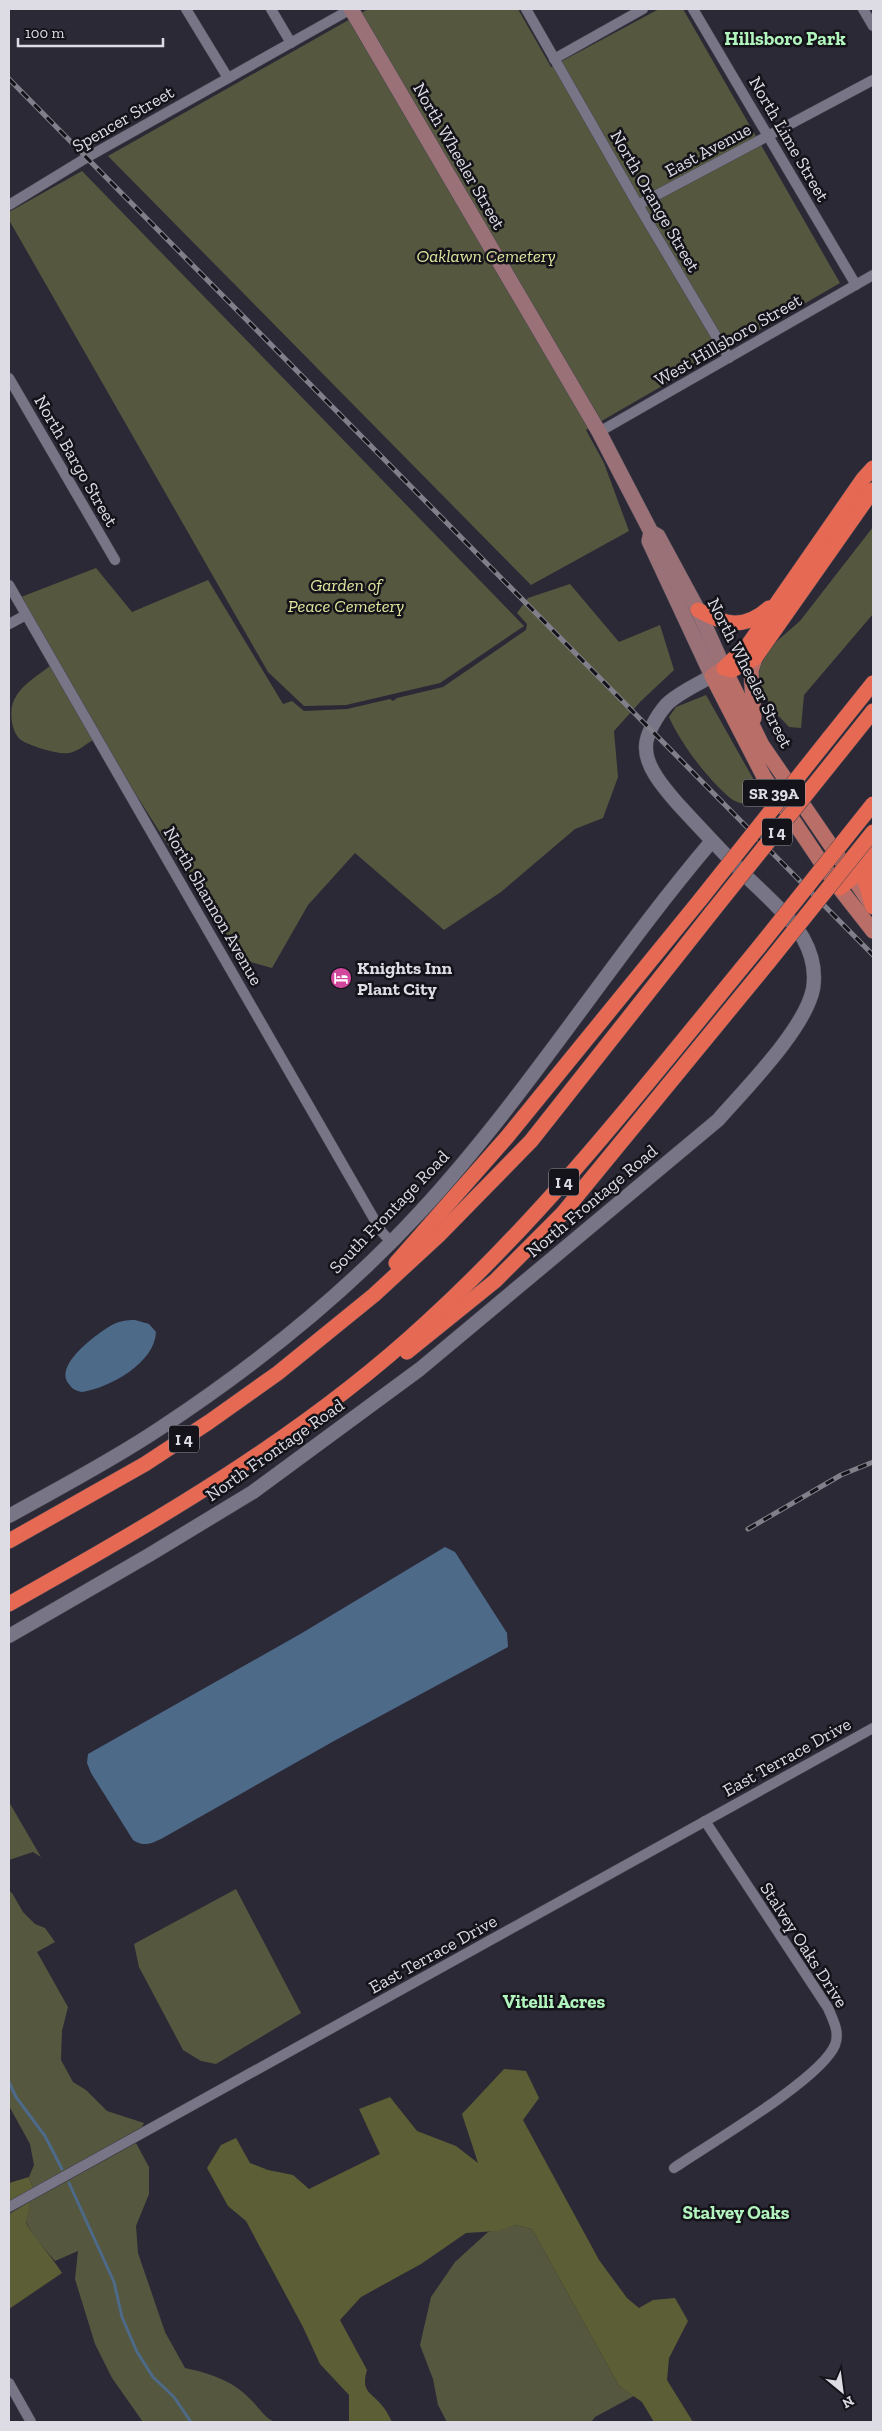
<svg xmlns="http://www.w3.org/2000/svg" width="882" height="2431" viewBox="0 0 882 2431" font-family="'Zilla Slab',serif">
<rect width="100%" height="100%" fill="#2c2937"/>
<!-- green -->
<g fill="#55573e">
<path d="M368 9H518L551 67 659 9H683L840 283 586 430 604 463 629 531 531 585 108 156Z"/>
<path d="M82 171 524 626 440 683 346 705 304 706 268 672 9 220V212Z"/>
<path d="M873 527V614L804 695 801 728 789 727 772 709 758 679 761 660 777 641 800 621Z"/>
<path d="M96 568 132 612 208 580 283 704 292 701 304 711 347 709 390 699 393 701 397 698 443 687 526 630 527 624 517 613 528 598 570 584 619 642 660 625 674 670 641 701 614 731 618 777 603 818 575 829 501 892 444 930 355 853 308 905 272 968 240 959 135 793 21 597Z"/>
<path d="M50 666 93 740C86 744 77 752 69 753 59 755 30 746 21 740 11 732 9 711 14 700 21 685 37 676 50 666Z"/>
<path d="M706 695 764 798 750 806C744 804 734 802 729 797 707 778 681 744 669 717L676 707Z"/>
<path d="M9 1802 41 1857 33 1852 9 1860Z"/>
<path d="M236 1889 301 2013 216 2064 201 2061 183 2050 139 1967 134 1944Z"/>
<path d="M9 1891 12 1893 23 1912 35 1924 45 1928 55 1942 37 1952 68 2007 62 2031 61 2060 73 2082 86 2090 107 2111 144 2123 142 2127 33 2188 29 2177 34 2165 30 2144 9 2106Z"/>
<path d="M136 2143 149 2167V2194L136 2226 138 2253 165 2332 185 2368C208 2373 232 2380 249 2398 258 2406 264 2418 275 2422H143L112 2378 95 2344 75 2279 78 2251 55 2261 35 2238 26 2222 31 2201Z"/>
<path d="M515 2225 532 2229 619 2386 634 2396 595 2417 591 2422H447L438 2405 433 2379 420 2345 431 2297 455 2262 488 2232Z"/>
</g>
<!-- forest -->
<g fill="#5c5e35">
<path d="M504 2069 526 2071 539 2098 523 2120 599 2260 627 2298 639 2308 653 2300 675 2298 688 2321 669 2358 667 2380 693 2422H654L642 2402 619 2386 532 2229 515 2225 497 2231 466 2233 421 2264 361 2297 340 2320 367 2370C360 2394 373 2392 384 2408 387 2412 390 2418 392 2422H349V2395L320 2364 303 2327 246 2221 228 2206 207 2168 221 2145 236 2138 250 2163 268 2170 293 2175 309 2189 380 2154 359 2109 390 2097 417 2131 456 2146 478 2163 462 2114Z"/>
<path d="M29 2177 33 2188 9 2201V2183Z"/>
<path d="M31 2201 26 2223C36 2241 51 2255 62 2273L9 2309V2214Z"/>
</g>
<!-- water -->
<g fill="#4d6a89">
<path d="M135 1320 149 1324 156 1332C155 1363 109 1388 82 1392 76 1391 72 1389 69 1384 53 1365 98 1333 112 1325 119 1321 127 1320 135 1320Z"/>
<path d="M445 1547 455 1552 507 1633 508 1647 334 1741 161 1839C150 1844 144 1847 133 1840L91 1773 87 1763 88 1754 302 1633Z"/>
</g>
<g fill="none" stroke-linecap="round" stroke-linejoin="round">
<!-- stream -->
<g stroke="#4d6a89" stroke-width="3">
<path d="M9 2082 16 2097 45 2136 62 2169"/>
<path d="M69 2183 114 2282 122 2317 137 2352 153 2377 174 2397 191 2422"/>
</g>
<!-- minor casing -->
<g stroke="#494752" stroke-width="11">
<g id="minor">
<path d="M186 9 228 78"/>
<path d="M271 9 291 43"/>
<path d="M526 9 638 205 729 358"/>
<path d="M693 9 856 285"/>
<path d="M863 9 873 26"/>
<path d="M554 59 643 9"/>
<path d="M9 205 86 158 351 9"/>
<path d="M638 205 873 80"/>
<path d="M9 378 115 560"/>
<path d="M599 432 873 275"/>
<path d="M9 585 381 1231 391 1242"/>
<path d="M9 624 26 615"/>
<path d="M674 2168C709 2144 821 2079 835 2045 840 2032 833 2020 828 2008L705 1821"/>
<path d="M9 2207 873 1728"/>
<path d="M9 2383 31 2422"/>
</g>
</g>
<!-- tertiary casing -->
<g stroke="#494752" stroke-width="15">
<g id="tertiary">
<path d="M9 1516C59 1488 111 1461 159 1429 253 1367 344 1295 421 1211 527 1096 610 961 711 842"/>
<path d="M9 1636 149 1555 253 1492 420 1369 718 1120C745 1089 805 1029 813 989 816 971 812 954 803 938 793 920 766 895 750 880 725 855 701 829 677 803 665 789 646 768 646 748 645 735 658 714 667 704 678 693 698 684 712 676"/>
</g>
</g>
<!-- secondary casing -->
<g stroke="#494752" stroke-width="16">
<g id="secondary">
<path d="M351 9 599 432 651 532 658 536 698 610 724 668"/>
<path d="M651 532 649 541 712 676"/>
</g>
</g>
<!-- primary casing -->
<g stroke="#494752" stroke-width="16">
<g id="primary">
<path d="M754 718 751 671 755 658"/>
<path d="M871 904 762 745 724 668 712 676 764 777 833 880 873 931"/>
</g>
</g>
<!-- motorway casing -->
<g stroke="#494752" stroke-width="16">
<g id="motorway">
<path d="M698 610C725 625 744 630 769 608"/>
<path d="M724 668 748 645 863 479 873 468"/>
<path d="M725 668 732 670 755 658 873 490"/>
<path d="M829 738 873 683"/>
<path d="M841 751 873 711"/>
<path d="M873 861 865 880 873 907"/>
<path d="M847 869 873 849"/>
<path d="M840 888 865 867"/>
<path d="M396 1263 507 1137 700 900"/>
<path d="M407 1352 495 1281 563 1213 768 963"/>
<path d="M9 1541 145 1464 209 1422 278 1373 374 1295 439 1235 531 1141 712 912"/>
<path d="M9 1604C156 1521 303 1437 427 1322 551 1209 653 1076 759 947"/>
</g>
</g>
<!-- minor -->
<use href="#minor" stroke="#787586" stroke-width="10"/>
<!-- tertiary -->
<use href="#tertiary" stroke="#787586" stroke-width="14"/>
<!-- secondary -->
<use href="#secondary" stroke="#997177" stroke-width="15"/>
<!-- primary -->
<use href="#primary" stroke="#b96e67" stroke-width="15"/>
<!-- motorway -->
<use href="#motorway" stroke="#e56953" stroke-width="15"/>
<!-- rail casing -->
<g stroke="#817f8a" stroke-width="5">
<g id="rail">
<path d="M9 79 873 955"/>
<path d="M748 1529 841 1475 873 1462"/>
</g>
</g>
<!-- rail -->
<use href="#rail" stroke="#141319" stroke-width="3" stroke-dasharray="9" stroke-linecap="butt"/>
<!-- motorway-bridge casing -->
<g stroke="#494752" stroke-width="16" stroke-linecap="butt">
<g id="motorway-bridge">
<path d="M700 900 829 738"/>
<path d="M712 912 841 751"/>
<path d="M759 947 873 804"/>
<path d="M768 963 873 832"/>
</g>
</g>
<!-- motorway-bridge -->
<use href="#motorway-bridge" stroke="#e56953" stroke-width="15"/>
</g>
<!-- icons -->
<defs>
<g id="hotel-disc" transform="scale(1.125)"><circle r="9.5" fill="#d1479c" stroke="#141319"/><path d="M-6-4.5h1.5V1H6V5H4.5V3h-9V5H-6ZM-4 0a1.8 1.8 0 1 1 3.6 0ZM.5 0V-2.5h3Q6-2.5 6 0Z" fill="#fff"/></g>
</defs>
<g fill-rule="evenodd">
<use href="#hotel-disc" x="341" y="978"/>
</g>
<g text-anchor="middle" stroke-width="5" stroke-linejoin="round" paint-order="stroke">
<!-- shield labels -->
<g fill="#141319" stroke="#a1a0a8" stroke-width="1">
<rect x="743" y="779.5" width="62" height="27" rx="4"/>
<rect x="762" y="818.5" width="30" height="27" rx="4"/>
<rect x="549" y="1168.5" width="30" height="27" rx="4"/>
<rect x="169" y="1425.5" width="30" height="27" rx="4"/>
</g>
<g font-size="16" font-weight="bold" fill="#dddce5">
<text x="774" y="799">SR 39A</text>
<text x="777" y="838">I 4</text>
<text x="564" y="1188">I 4</text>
<text x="184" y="1445">I 4</text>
</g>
<!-- street labels -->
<g font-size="18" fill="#dddce5" stroke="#141319">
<text transform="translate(123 119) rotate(-30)" y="6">Spencer Street</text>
<text transform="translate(789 139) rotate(60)" y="6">North Lime Street</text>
<text transform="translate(708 150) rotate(-28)" y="6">East Avenue</text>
<text transform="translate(459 156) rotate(60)" y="6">North Wheeler Street</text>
<text transform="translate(655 201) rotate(60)" y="6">North Orange Street</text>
<text transform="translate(728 340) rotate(-30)" y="6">West Hillsboro Street</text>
<text transform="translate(76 461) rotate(60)" y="6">North Bargo Street</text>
<text transform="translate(750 673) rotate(63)" y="6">North Wheeler Street</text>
<text transform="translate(213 906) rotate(60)" y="6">North Shannon Avenue</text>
<text transform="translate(592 1201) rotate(-40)" y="6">North Frontage Road</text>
<text transform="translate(389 1212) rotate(-46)" y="6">South Frontage Road</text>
<text transform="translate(275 1450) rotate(-35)" y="6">North Frontage Road</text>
<text transform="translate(787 1757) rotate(-29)" y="6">East Terrace Drive</text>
<text transform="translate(804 1945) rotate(57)" y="6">Stalvey Oaks Drive</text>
<text transform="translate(433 1954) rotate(-29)" y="6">East Terrace Drive</text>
</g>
<!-- park labels -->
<g font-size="18" font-style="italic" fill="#e1e59e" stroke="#141319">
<text x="486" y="262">Oaklawn Cemetery</text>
<text x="346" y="591">Garden of<tspan x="346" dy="21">Peace Cemetery</tspan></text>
</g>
<!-- poi labels -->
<g font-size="18" font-weight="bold" fill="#dddce5" stroke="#141319" text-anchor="start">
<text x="357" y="974">Knights Inn<tspan x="357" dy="21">Plant City</tspan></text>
</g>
<!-- neighbourhood labels -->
<g font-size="19" font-weight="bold" fill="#b2f4bd" stroke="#141319">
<text x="785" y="45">Hillsboro Park</text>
<text x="554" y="2008">Vitelli Acres</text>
<text x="736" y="2219">Stalvey Oaks</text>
</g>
</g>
<!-- border -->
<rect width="882" height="2431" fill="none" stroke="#dddce5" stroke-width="20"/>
<!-- north arrow -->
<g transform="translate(842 2391) rotate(151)" stroke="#141319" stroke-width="4" paint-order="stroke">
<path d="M0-4L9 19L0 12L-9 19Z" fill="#dddce5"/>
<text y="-8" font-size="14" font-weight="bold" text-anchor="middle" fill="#dddce5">N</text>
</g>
<!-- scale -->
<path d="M18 38v8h145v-8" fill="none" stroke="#dddce5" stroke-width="2.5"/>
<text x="25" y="38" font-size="15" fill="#dddce5" stroke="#141319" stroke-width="4" paint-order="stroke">100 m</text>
</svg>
